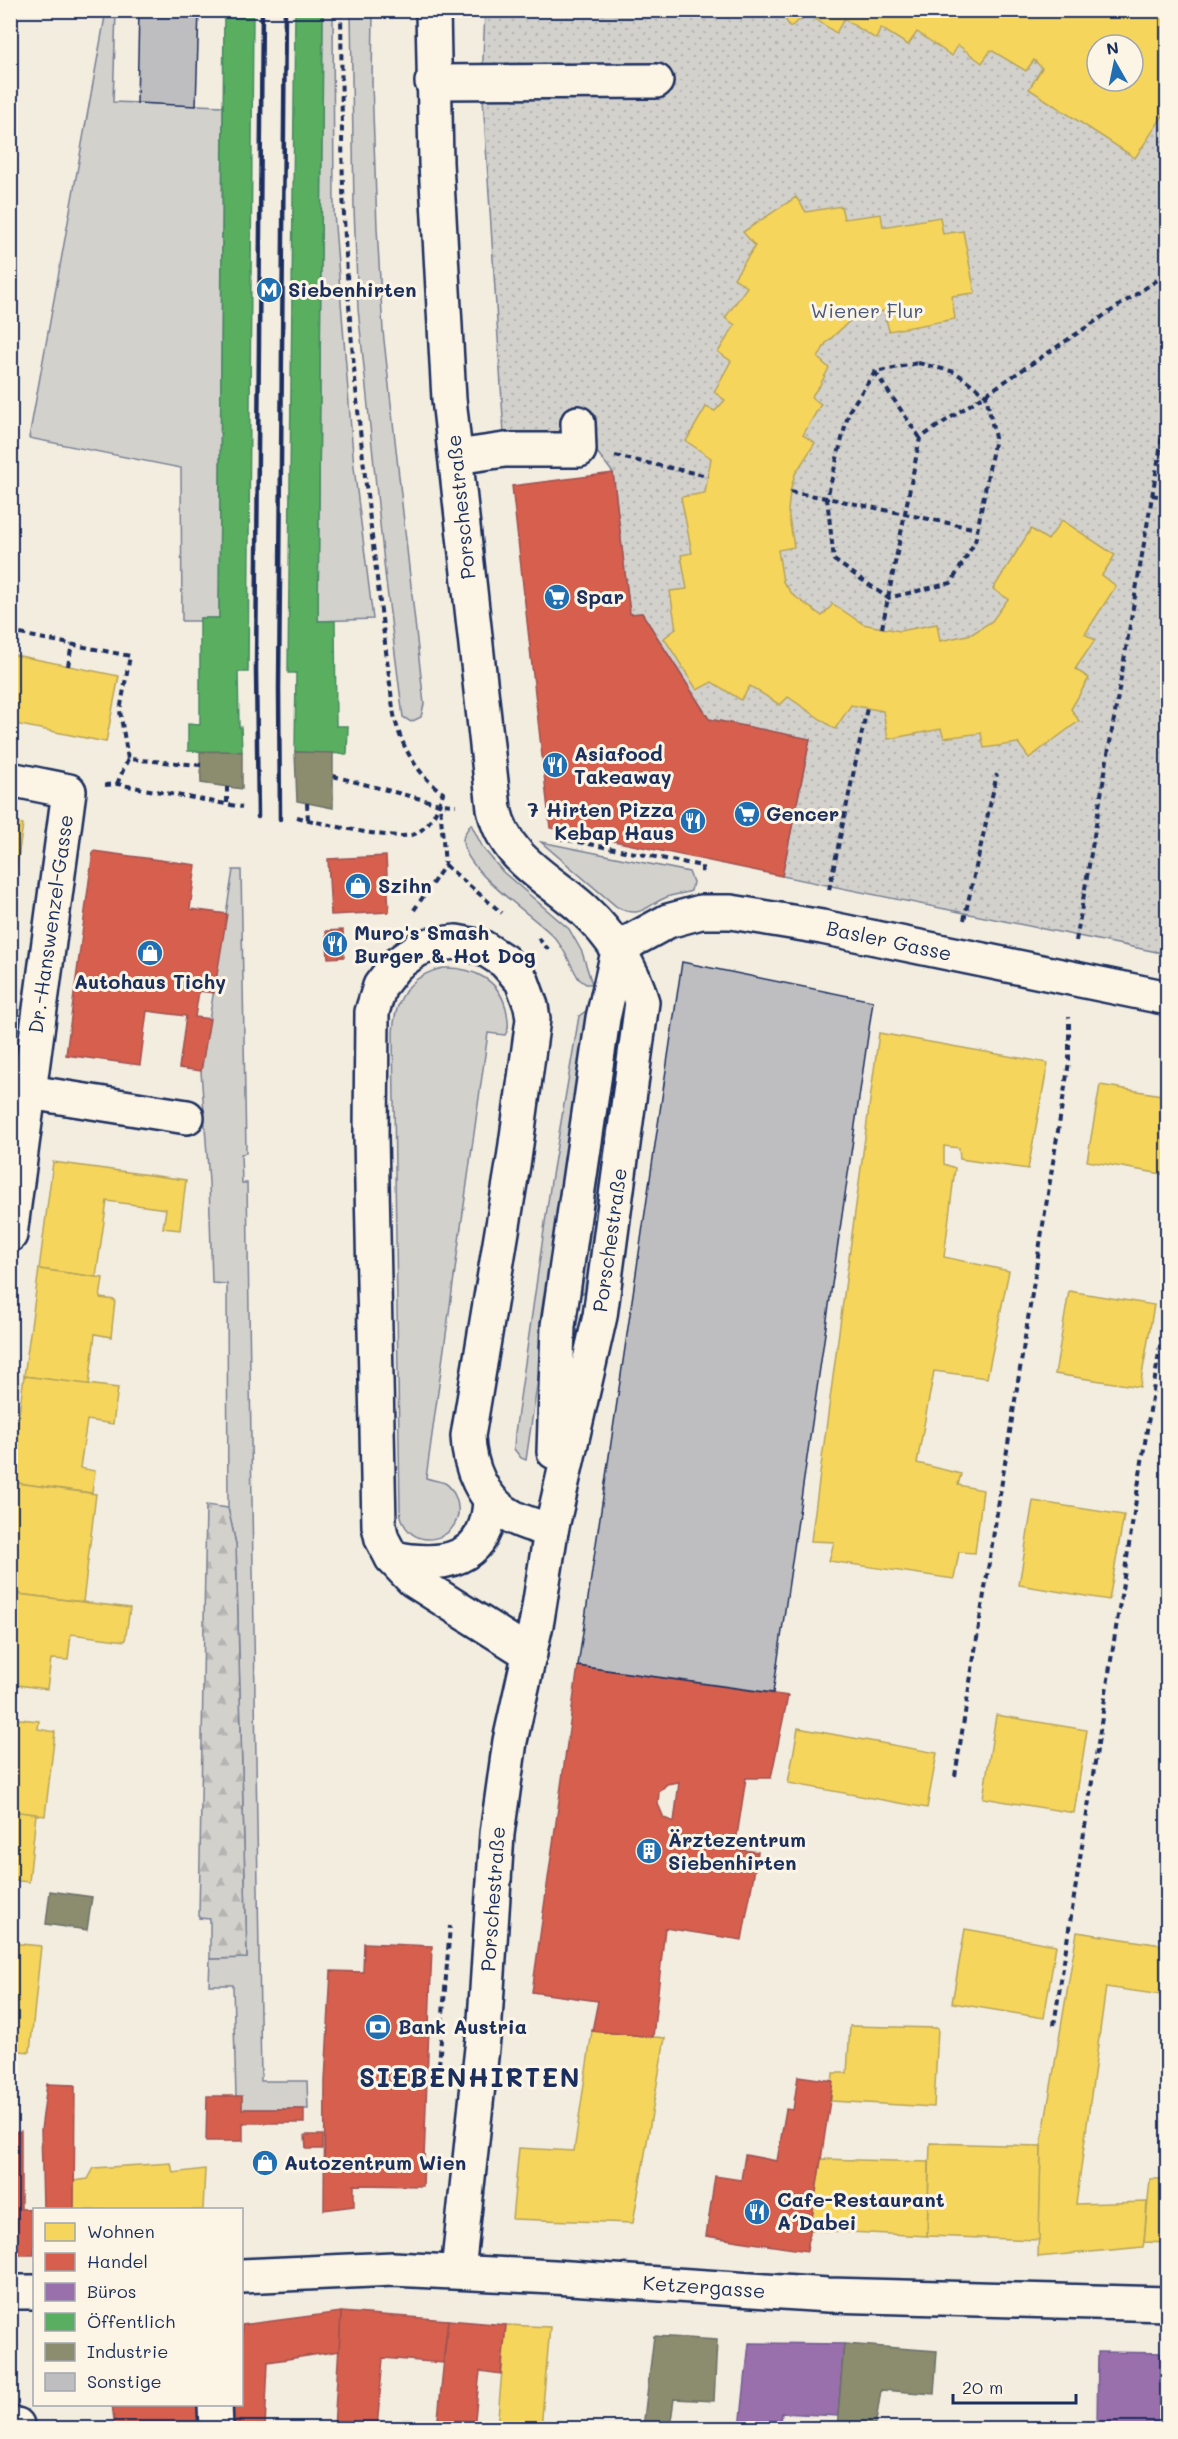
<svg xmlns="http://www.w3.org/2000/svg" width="1178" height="2439" viewBox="0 0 1178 2439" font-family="Mali,sans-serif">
<defs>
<pattern id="forest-firs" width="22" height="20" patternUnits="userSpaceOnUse" patternTransform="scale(1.5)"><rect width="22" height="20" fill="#d3d1cc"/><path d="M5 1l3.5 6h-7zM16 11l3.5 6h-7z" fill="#b5b4b2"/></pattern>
<pattern id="park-dots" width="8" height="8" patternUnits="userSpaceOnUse" patternTransform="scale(1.5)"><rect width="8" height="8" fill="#d3d1cc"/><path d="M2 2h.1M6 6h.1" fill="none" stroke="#b5b4b2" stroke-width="1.8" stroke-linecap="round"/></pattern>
</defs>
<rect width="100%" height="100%" fill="#f3ede0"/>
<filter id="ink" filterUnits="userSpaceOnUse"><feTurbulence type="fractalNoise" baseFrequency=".0167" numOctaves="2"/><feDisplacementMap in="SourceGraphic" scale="12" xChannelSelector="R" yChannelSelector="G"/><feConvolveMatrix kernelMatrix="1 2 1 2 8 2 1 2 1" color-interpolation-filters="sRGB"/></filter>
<g filter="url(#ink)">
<!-- green -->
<g fill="#d3d1cc" stroke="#778095" stroke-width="1.5">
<path d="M333 10 334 213 354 467 373 619 318 621 323 11Z"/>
<path d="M106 11H116L113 102 223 106 219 618H200V621H182L181 468 29 438Z"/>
<path d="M351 11H373L372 83 377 228 383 331 424 704 421 717 411 722 403 717 385 573 358 309 354 208Z"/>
<path d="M471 824 483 848 503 872 569 929 582 952 592 984H586L579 979C570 965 565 948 553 936 534 916 462 870 463 840 463 834 468 829 471 824Z"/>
<path d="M541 842 689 872 693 882 691 891C683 894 675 894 667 897 646 905 642 920 617 907Z"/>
<path d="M233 870H241L246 1153 241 1154 242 1183H247L261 2081H307L308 2109H242V2097H236L233 1985H209L210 1959 247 1958 236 1544 228 1508 227 1284 212 1283 209 1182 201 1071Z"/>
<path d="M443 968C474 967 501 980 507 1013 508 1021 510 1029 505 1035L488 1033 426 1478C432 1480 439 1481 445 1483 450 1486 454 1493 456 1498 471 1541 405 1558 400 1510L393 1033C395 999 408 976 443 968Z"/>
<path d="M586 1011 592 1012 526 1460 521 1458 514 1449 515 1433 551 1181 579 1016Z"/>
<path d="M615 1019 631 1022 593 1295 582 1293 580 1276Z"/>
</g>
<!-- forest -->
<path fill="url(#forest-firs)" stroke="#778095" stroke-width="1.5" d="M206 1505 228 1508 236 1544 247 1958 210 1959V1919L199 1918Z"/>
<!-- park -->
<path fill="url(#park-dots)" stroke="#778095" stroke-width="1.5" fill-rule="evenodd" d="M485 11H1167V954L782 876 810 739 709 719 642 613 630 614 613 473 597 452 505 450 482 82ZM1097 45H1133V81H1097Z"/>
<!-- homes -->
<g fill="#f6d55c" stroke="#b4a35d" stroke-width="1.5" fill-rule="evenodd">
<path d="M780 10H1168V108L1135 158 1029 89 1042 68 1034 60 1026 71 991 50 982 63 958 45 952 56 917 32 908 45 881 28 876 39 844 19 836 33 808 14 790 27ZM1097 45H1133V81H1097Z"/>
<path d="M796 197 806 212 841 206 844 219 881 214 883 227 940 217 943 234 963 231 975 293 952 296 955 319 889 331 884 311 853 318 826 343 818 358 829 368 820 385 811 397 821 404 803 435 815 443 795 474 790 492 788 511 794 547 778 550 783 582 793 595 822 616 833 604 863 624 882 628 900 631 937 624 940 641 972 634 992 621 1008 599 993 589 1031 529 1048 540 1062 520 1115 555 1102 575 1116 586 1085 634 1095 640 1075 669 1089 678 1071 709 1079 721 1029 758 1018 743 984 748 981 733 944 738 941 729 888 739 883 711 851 705 835 729 788 697 780 705 750 686 741 700 712 682 697 690 664 638 676 629 670 591 687 589 681 555 692 553 681 497 705 493 711 458 686 441 706 407 715 411 725 400 714 392 731 361 718 352 735 325 725 318 747 287 734 278 755 246 743 232Z"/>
<path d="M10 654 119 676 106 742 10 723Z"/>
<path d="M10 821 23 824 10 913Z"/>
<path d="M879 1033 1048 1063 1028 1169 960 1159 959 1148 944 1146V1164L955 1168 944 1257 1009 1271 987 1378 934 1371 917 1463 961 1474 958 1485 983 1490 975 1553 959 1552 954 1579 829 1561 834 1542 811 1541Z"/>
<path d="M1100 1085 1168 1096V1175L1087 1161Z"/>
<path d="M53 1162 186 1180 180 1230 163 1228 166 1209 107 1201 96 1277 39 1269Z"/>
<path d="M39 1269 103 1278 100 1298 115 1300 111 1337 95 1334 89 1385 24 1376Z"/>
<path d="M1069 1291 1154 1305 1140 1387 1055 1374Z"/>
<path d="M24 1376 118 1388 113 1424 87 1420 80 1468 95 1471 92 1493 10 1482Z"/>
<path d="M10 1482 96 1494 83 1602 10 1593Z"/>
<path d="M1033 1501 1124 1515 1109 1600 1019 1585Z"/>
<path d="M10 1593 130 1608 125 1641 71 1634 68 1660 51 1659 47 1689 10 1684Z"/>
<path d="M996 1715 1087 1730 1074 1813 983 1798Z"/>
<path d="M10 1718 39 1721 38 1729 55 1732 45 1816 10 1811Z"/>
<path d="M798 1728 937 1753 927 1808 788 1783Z"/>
<path d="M10 1811 36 1814 29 1882 10 1880Z"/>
<path d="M965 1929 1056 1945 1044 2018 952 2003Z"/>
<path d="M1077 1932 1168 1946V1996L1106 1987 1076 2204 1147 2202 1144 2242 1143 2247 1038 2257 1041 2146Z"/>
<path d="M10 1943 41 1946 30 2052 10 2050Z"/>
<path d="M850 2026 938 2028 934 2107 831 2101 833 2073H847Z"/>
<path d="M592 2031 665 2038 633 2223 512 2219 519 2148 574 2151Z"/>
<path d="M930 2143 1041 2146 1039 2240 927 2236Z"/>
<path d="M821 2159 929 2162 927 2236 810 2230Z"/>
<path d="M171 2163 173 2173 205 2169 203 2210H74V2181L88 2179 94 2168Z"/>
<path d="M1150 2179H1168V2243L1144 2242Z"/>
<path d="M506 2325 550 2327 541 2428H497Z"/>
</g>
<!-- shops -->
<g fill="#d6604d" stroke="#9e5152" stroke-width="1.5" fill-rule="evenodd">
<path d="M613 473 630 614 642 613 709 719 810 739 782 876 550 828 512 486Z"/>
<path d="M93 851 196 865 190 909 227 914 214 993 199 991 195 1017 210 1019 201 1071 179 1068 186 1016 147 1011 140 1065 66 1055Z"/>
<path d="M386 856 389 912 331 915 328 859Z"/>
<path d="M343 930 344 957 328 958 326 931Z"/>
<path d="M578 1666 788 1696 771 1778H746L735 1849 758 1852 742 1940 665 1928 653 2037 592 2031 598 2001 532 1992ZM679 1782 674 1822 664 1818 658 1804 659 1792 667 1784Z"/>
<path d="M364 1943 432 1946 423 2186 354 2185V2206L324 2210 325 2081 331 1971 363 1972Z"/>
<path d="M798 2076 833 2081 807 2251 706 2236 715 2176 741 2180 745 2155 777 2161 786 2109 793 2110Z"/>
<path d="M47 2084 75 2085 74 2210H34V2255H10V2132L21 2131V2209L43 2208 41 2130Z"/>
<path d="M207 2096H242V2109H304V2123H243V2141H206Z"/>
<path d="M305 2135H323V2149H306Z"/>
<path d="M341 2312 448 2320 443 2363 383 2358 377 2428H334Z"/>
<path d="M341 2312 339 2351 268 2362 265 2428H228L229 2404H242V2325Z"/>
<path d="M448 2320 506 2325 501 2374 480 2371 474 2428H437Z"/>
<path d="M112 2404H202V2428H115Z"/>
<path d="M404 2420 438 2423 437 2428H403Z"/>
</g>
<!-- offices -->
<g fill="#9970ab" stroke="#735c94" stroke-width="1.5">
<path d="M749 2343 844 2344 838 2416 782 2413 780 2428H740Z"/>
<path d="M1098 2352 1168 2353V2428H1097Z"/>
</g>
<!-- public -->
<g fill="#5aae61" stroke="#478860" stroke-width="1.5">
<path d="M224 10H253L248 672H238L239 727H241L242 752 188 751V724L200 725V618H219Z"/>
<path d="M295 10H323L318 621H335L336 726H348L347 754 295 752 296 673H288Z"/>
</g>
<!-- industry -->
<g fill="#8c8c6e" stroke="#6a7069" stroke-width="1.5">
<path d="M227 751 242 752V789L201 783 200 752Z"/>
<path d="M295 752 333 753V808L297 801Z"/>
<path d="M50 1891 92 1897 87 1930 46 1924Z"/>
<path d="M654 2336 717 2340 714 2401 674 2399 670 2428H643Z"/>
<path d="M844 2344 937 2351 934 2394 881 2390 875 2428H837Z"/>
</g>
<!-- building -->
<g fill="#bebec0" stroke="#1b2f5e" stroke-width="1.5">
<path d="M139 10H199L196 106 137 103Z"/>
<path d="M682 962 873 1001 773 1693 578 1666Z"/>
</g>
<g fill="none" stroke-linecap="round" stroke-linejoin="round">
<!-- minor casing -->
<g stroke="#1b2f5e" stroke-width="38">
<g id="minor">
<path d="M433 10 436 163 449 399 494 809C505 860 548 877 584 910 610 934 633 968 642 1002L600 1316 551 1531 537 1620 510 1741 497 1834 485 2020 458 2271"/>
<path d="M432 82 656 81"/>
<path d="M456 457 505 450H579L578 423"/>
<path d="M10 779 69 791 10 1235"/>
<path d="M618 952 633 940 668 921 701 912H731L822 927 1168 998"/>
<path d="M29 1092 187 1117"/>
<path d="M554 1452 558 1326 603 1018 618 952"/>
<path d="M392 1558C443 1568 488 1562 490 1499"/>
<path d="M530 1654 413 1580 392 1558 382 1539 379 1526 371 1136 372 1012 380 986 396 965 417 950 430 945 456 942 482 947 504 961 522 981 531 1006 533 1019 514 1159 468 1436C469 1467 482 1500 511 1516 522 1523 538 1526 551 1531"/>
<path d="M215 2404 216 2428"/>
<path d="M10 2424 17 2425"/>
</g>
</g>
<!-- major casing -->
<g stroke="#1b2f5e" stroke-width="38">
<g id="major">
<path d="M242 2276 393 2269 554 2277 828 2295 1168 2304"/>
<path d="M10 2292H34"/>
</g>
</g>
<!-- path -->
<g stroke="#1b2f5e" stroke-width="4" stroke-dasharray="6 4.5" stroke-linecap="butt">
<path d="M918 363 955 372 986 395 995 438 975 542 951 583 888 598 834 560 827 498 849 411 875 372Z"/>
<path d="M875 372 920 438"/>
<path d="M615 456 708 476"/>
<path d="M790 492 827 498 977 529"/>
<path d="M1152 495 1168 498"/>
<path d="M882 628 920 438 1168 273"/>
<path d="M10 632 130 656 120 711 128 759"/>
<path d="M68 666 72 644"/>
<path d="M333 776 440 804 456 805"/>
<path d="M117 784 128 759 201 765"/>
<path d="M105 785 117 784 242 807"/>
<path d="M227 803V787"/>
<path d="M307 803 308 820"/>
<path d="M297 817C319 823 398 842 415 834 431 826 438 808 443 793 416 774 398 741 393 709 375 558 354 408 346 256 341 174 342 93 341 10"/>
<path d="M558 838 702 866V874"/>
<path d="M445 865 502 913"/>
<path d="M829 890 867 708"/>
<path d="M414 910 445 865 440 804"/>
<path d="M964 920 997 774"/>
<path d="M538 938 549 950"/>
<path d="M1076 941 1168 403"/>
<path d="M955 1776 1069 1062V1017"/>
<path d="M1054 2025 1168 1295"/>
<path d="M439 2065 450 1926"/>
</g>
<!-- minor -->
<use href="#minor" stroke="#fcf5e5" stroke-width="33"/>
<!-- major -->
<use href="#major" stroke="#fcf5e5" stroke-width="33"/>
<!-- rail -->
<g stroke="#1b2f5e" stroke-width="4.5">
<path d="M258 817 256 670 262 10"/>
<path d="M280 819 279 688 285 10"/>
</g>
</g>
</g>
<!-- icons -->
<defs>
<g id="metro-disc" transform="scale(1.35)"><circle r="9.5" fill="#1f6fb2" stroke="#fcf5e5"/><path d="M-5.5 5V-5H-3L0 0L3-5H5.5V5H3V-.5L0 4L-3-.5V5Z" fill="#fff"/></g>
<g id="supermarket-disc" transform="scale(1.35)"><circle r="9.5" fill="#1f6fb2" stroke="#fcf5e5"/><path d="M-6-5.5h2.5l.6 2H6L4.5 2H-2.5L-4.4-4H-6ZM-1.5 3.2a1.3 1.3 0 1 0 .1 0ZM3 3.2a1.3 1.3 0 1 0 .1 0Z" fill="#fff"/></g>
<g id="restaurant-disc" transform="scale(1.35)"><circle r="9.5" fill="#1f6fb2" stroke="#fcf5e5"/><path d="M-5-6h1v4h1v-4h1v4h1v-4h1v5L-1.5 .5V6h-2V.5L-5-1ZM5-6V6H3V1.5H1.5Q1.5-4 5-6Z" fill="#fff"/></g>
<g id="shop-disc" transform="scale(1.35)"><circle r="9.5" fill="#1f6fb2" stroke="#fcf5e5"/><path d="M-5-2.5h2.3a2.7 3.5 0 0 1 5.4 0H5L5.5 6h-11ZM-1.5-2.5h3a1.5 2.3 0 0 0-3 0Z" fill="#fff"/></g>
<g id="building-disc" transform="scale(1.35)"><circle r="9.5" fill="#1f6fb2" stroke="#fcf5e5"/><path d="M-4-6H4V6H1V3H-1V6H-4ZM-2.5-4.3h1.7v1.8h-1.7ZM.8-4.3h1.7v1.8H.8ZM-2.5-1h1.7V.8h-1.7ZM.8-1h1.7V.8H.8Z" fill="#fff"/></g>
<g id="bank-disc" transform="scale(1.35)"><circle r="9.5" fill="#1f6fb2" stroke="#fcf5e5"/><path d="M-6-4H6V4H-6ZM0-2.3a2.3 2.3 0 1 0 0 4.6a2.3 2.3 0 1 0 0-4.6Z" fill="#fff"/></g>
</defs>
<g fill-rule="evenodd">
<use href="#metro-disc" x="269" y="290"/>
<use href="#supermarket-disc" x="557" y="597"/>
<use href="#restaurant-disc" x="555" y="765"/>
<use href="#supermarket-disc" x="747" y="814"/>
<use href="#restaurant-disc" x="693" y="821"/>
<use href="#shop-disc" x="358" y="886"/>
<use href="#restaurant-disc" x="335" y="944"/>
<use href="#shop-disc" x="150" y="953"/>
<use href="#building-disc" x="649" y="1851"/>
<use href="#bank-disc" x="378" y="2027"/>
<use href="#shop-disc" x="265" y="2163"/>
<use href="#restaurant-disc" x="757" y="2212"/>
</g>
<g text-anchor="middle" stroke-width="6" stroke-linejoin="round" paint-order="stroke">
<!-- poi labels -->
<g font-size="20" font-weight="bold" fill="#1b2f5e" stroke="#fcf5e5" text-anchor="start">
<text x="288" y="297">Siebenhirten</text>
<text x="576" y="604">Spar</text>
<text x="574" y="761">Asiafood<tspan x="574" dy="23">Takeaway</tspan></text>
<text x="674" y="817" text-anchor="end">7 Hirten Pizza<tspan x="674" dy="23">Kebap Haus</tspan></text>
<text x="766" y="821">Gencer</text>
<text x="378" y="893">Szihn</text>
<text x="354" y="940">Muro's Smash<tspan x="354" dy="23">Burger &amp; Hot Dog</tspan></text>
<text x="150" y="989" text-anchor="middle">Autohaus Tichy</text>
<text x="668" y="1847">Ärztezentrum<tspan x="668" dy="23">Siebenhirten</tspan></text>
<text x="398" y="2034">Bank Austria</text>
<text x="284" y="2170">Autozentrum Wien</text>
<text x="777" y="2207">Cafe-Restaurant<tspan x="777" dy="23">A´Dabei</tspan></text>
</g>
<!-- park labels -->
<g font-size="20" fill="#49587a" stroke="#fcf5e5">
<text x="867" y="318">Wiener Flur</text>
</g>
<!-- street labels -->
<g font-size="20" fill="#1b2f5e" stroke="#fcf5e5">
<text transform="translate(461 507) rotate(-96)" y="7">Porschestraße</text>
<text transform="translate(51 924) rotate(-82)" y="7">Dr.-Hanswenzel-Gasse</text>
<text transform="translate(889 941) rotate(12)" y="7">Basler Gasse</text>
<text transform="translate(610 1240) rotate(-82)" y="7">Porschestraße</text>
<text transform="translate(493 1899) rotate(-86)" y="7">Porschestraße</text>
<text transform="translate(704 2287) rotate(4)" y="7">Ketzergasse</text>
</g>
<!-- district labels -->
<g font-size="26" font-weight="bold" letter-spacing="1.5" fill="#1b2f5e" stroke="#fcf5e5">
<text x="470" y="2087">SIEBENHIRTEN</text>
</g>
</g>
<!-- margin -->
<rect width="1178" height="2439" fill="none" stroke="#fcf5e5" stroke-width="36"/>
<rect x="18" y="18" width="1142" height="2403" fill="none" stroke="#1b2f5e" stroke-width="2" filter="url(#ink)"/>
<!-- legend -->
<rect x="33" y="2208" width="210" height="198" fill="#fcf5e5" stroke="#a2a6af" stroke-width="1.5"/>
<rect x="45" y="2223" width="30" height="18" fill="#f6d55c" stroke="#a2a6af" stroke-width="1.5"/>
<text x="87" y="2238" font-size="18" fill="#1b2f5e">Wohnen</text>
<rect x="45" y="2253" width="30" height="18" fill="#d6604d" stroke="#a2a6af" stroke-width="1.5"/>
<text x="87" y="2268" font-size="18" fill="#1b2f5e">Handel</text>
<rect x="45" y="2283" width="30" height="18" fill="#9970ab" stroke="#a2a6af" stroke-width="1.5"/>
<text x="87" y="2298" font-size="18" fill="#1b2f5e">Büros</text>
<rect x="45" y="2313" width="30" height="18" fill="#5aae61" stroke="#a2a6af" stroke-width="1.5"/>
<text x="87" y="2328" font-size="18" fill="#1b2f5e">Öffentlich</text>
<rect x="45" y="2343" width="30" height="18" fill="#8c8c6e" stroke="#a2a6af" stroke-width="1.5"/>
<text x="87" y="2358" font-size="18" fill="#1b2f5e">Industrie</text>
<rect x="45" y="2373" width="30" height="18" fill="#bebec0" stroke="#a2a6af" stroke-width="1.5"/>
<text x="87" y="2388" font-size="18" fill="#1b2f5e">Sonstige</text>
<!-- north arrow -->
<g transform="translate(1115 63) rotate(351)"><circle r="28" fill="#fcf5e5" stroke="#a2a6af" stroke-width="1.5"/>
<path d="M0-4.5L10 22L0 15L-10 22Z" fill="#1f6fb2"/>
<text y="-9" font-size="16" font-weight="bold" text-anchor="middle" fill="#1b2f5e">N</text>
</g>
<!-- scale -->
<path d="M953 2394v9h123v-9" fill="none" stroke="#1b2f5e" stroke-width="3"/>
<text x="962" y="2394" font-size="18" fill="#1b2f5e" stroke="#fcf5e5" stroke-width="4.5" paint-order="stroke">20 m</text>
</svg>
